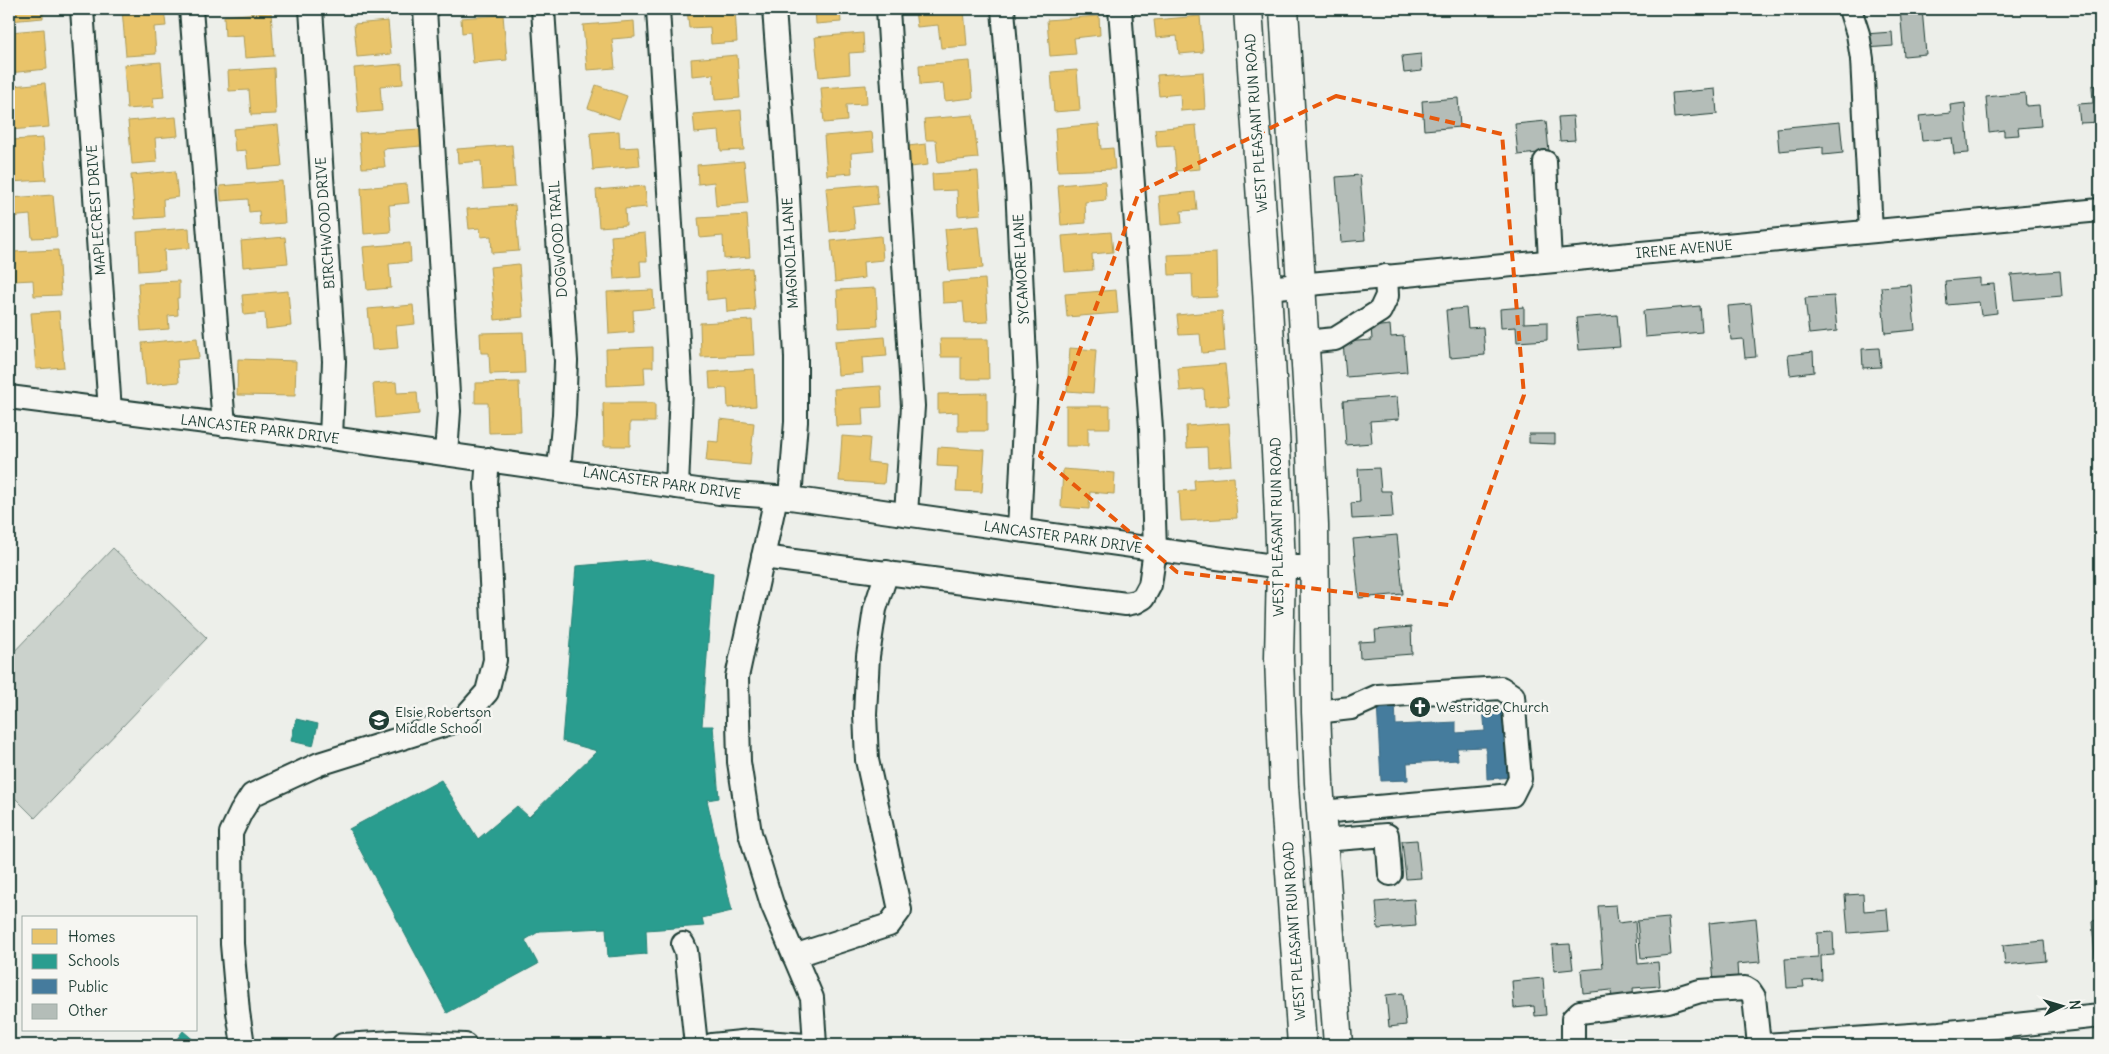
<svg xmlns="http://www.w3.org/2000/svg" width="2109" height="1054" viewBox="0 0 2109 1054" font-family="Delius,sans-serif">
<rect width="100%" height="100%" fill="#edefea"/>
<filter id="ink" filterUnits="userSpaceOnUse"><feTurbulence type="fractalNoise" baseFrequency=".02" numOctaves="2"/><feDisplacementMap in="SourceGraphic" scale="10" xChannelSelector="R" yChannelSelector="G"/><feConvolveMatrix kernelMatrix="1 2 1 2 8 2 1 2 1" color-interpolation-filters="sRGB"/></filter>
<g filter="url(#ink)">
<!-- green -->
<path fill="#cbd2cc" stroke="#758880" d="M113 548 207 638 35 818 9 792V657Z"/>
<!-- homes -->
<g fill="#e9c46a" stroke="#ac9c5a">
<path d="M9 9H43V18L9 21Z"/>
<path d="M122 9H164L166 26 154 27 156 54 126 56Z"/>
<path d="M687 9H735L737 42 711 44 710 27 689 28Z"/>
<path d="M815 9H845H840L841 22 816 24Z"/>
<path d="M933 9H964L967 46 941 48 938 25 917 27 915 10Z"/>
<path d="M271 12 274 56 245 58 243 35 225 36 224 16Z"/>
<path d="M503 15 507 60 473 63 470 32 462 33 461 18Z"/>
<path d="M1099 16 1100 35 1074 38 1076 54 1050 56 1047 20Z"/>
<path d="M1200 16 1203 52 1179 54 1177 36 1156 38 1154 20Z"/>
<path d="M388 21 391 54 357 57 354 24Z"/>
<path d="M634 21 635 37 612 39 615 68 587 70 583 25Z"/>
<path d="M44 29 47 69 9 73 10 32Z"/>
<path d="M863 33 864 52 849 53 850 74 819 77 815 37Z"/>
<path d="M737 55 740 98 715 100 713 74 692 76 691 59Z"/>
<path d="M970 61 973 98 945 101 943 83 920 85 919 65Z"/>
<path d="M161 62 164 97 153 98 154 107 127 109 124 65Z"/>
<path d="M402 64 403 84 380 86 382 111 358 113 354 68Z"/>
<path d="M274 68 276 114 251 115 249 90 229 91 228 71Z"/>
<path d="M1077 70 1080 110 1054 112 1051 72Z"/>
<path d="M1203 72 1205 109 1181 111 1180 94 1159 96 1157 75Z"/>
<path d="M45 83 49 127 9 130V111H14L12 86Z"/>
<path d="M596 85 627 96 619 119 588 108Z"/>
<path d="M866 85 867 104 846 105 847 121 824 123 821 88Z"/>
<path d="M741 110 744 150 721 151 719 131 695 133 693 114Z"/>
<path d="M973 115 978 158 938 162 936 140H926L924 119Z"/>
<path d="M176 117 178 136 155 138 157 162 132 164 128 121Z"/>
<path d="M1099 124 1101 149 1113 148 1115 169 1058 171 1055 128Z"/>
<path d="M278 125 282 166 248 169 246 150 235 151 233 129Z"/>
<path d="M1196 125 1200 169 1176 171 1174 146 1157 147 1155 129Z"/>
<path d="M420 129 422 146 383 149 385 167 362 168 359 133Z"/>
<path d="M619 131 620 148 638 147 640 166 593 170 590 133Z"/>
<path d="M872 132 874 151 851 153 852 173 827 175 824 136Z"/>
<path d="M43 138 46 180 9 182V156L12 140Z"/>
<path d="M926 144 928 165 910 167 908 146Z"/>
<path d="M512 145 515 187 483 189 481 161 458 163 457 149Z"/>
<path d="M744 161 748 203 716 206 714 182 698 184 697 165Z"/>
<path d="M175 171 178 197 163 199 164 217 135 219 131 175Z"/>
<path d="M978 171 981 214 958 216 957 190 933 191 932 174Z"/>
<path d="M282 181 285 223 260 225 259 211 249 212 248 199 221 201 220 186Z"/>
<path d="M1105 181 1106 200 1085 202 1086 223 1061 225 1058 185Z"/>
<path d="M407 184 409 203 389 205 391 232 364 234 361 188Z"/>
<path d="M876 184 878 204 853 207 855 229 830 232 826 188Z"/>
<path d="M645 186 647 207 625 209 626 225 599 227 596 190Z"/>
<path d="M1195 192 1197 210 1181 211 1182 223 1161 225 1159 196Z"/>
<path d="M53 195 57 237 32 238 30 215 9 217V198Z"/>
<path d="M515 205 519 251 492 253 491 236 481 237 480 228 469 229 467 209Z"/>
<path d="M747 215 750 257 724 259 723 236 700 238 698 218Z"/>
<path d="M979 226 983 268 949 271 945 229Z"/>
<path d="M189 228 190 248 164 250 165 269 139 271 137 232Z"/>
<path d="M1111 232 1113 252 1092 254 1093 270 1065 272 1062 236Z"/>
<path d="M645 233 647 261H640L641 277 614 279 611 236Z"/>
<path d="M881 236 883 260 863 262 864 278 835 282 831 241Z"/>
<path d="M285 237 288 263 243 267 241 241Z"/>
<path d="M410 243 411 262 389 264 391 288 367 290 363 247Z"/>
<path d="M58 250 61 295 34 296 33 280 14 281 12 252Z"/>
<path d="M1216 253 1217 297 1193 298 1192 274 1169 275 1168 255Z"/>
<path d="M519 264 523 317 495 320 490 267Z"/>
<path d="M752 268 755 310 727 312 726 298 707 300 706 272Z"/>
<path d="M985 279 988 322 965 323 963 302 943 303 942 282Z"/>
<path d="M179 281V298H177L178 315 168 316 169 329 141 331 138 283Z"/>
<path d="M876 288 878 326 839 328 837 290Z"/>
<path d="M653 290 654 308 633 310 634 332 609 334 607 292Z"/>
<path d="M1116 290 1118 313 1067 317 1065 294Z"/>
<path d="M288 291 291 326 266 329 265 313 244 315 242 295Z"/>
<path d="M413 305 415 324 396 326 398 348 372 350 368 309Z"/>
<path d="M59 311 64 367 36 369 31 313Z"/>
<path d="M1222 311 1225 351 1202 353 1200 334 1179 335 1177 315Z"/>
<path d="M752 320 754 355 701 357 700 323Z"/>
<path d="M523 332 525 373 490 374 489 353H481L480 333Z"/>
<path d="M885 337 887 356 862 358 863 373 838 375 835 341Z"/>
<path d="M197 338 199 358 177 360 179 382 146 385 142 343Z"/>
<path d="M940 339H988L989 379H961V357H941Z"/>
<path d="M653 347V367H644L645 384 607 386 606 349Z"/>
<path d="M1070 348 1096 350 1093 393 1067 391Z"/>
<path d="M238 359 296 361 295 396 237 395Z"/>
<path d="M1225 364 1229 405 1205 407 1204 389 1180 391 1178 368Z"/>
<path d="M754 369 756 406 728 408 727 388 710 389 709 372Z"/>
<path d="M396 382 397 393 417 392 419 414 376 418 373 384Z"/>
<path d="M519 382 521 432 489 433 488 403H475V383Z"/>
<path d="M881 386 882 407 862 408 863 425 836 426 834 389Z"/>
<path d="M987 393V431H958V412L938 413V394Z"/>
<path d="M603 403H655V422H630V446H604Z"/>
<path d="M1066 406H1110V428H1088V446H1066Z"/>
<path d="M720 419 754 423 750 465 706 461 708 441 718 442Z"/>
<path d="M1229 423 1232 465 1208 467 1207 447 1187 448 1186 426Z"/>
<path d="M842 436 870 438 868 462 886 464 884 484 839 481Z"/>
<path d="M938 447 985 450 982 492 956 491 958 467 937 466Z"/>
<path d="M1063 469 1115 473 1114 494 1090 492 1089 509 1061 507Z"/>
<path d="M1234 477 1237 518 1181 521 1179 491 1195 490 1194 480Z"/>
</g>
<!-- schools -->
<g fill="#2a9d8f" stroke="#278074">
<path d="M648 560 713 573 702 726H713L719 798 707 800 732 911 702 918 704 926 646 930 647 954 608 957 606 928 540 931 525 940 538 964 447 1013 349 829 441 780 478 839 517 806 529 817 597 751 562 741 576 566Z"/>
<path d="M296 719 318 724 313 746 291 741Z"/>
<path d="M183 1031 196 1042 193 1045H175L173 1044Z"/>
</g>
<!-- public -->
<path fill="#457b9d" stroke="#3a687e" d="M1395 701 1396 725 1456 722V733L1485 731 1483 708 1509 706 1513 777 1487 779 1486 747 1457 748 1458 760 1407 763 1408 780 1381 781 1377 702Z"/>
<!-- building -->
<g fill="#b4bdb8" stroke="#1f3d34">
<path d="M1900 9H1922L1926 54 1904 56Z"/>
<path d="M1892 32 1893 46 1866 48 1865 34Z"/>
<path d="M1421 54 1422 71 1404 73 1402 56Z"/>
<path d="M2100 85V122L2080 123 2078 104 2093 103 2092 86Z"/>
<path d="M1715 89 1717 114 1674 118 1672 93Z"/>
<path d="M2025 93 2026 106 2039 105 2041 126 2018 128 2019 135 2004 136V130L1989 132 1986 97Z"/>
<path d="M1458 98 1460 127 1424 130 1422 101Z"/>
<path d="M1965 103 1969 153 1954 154 1952 138 1922 141 1919 116 1951 113 1950 105Z"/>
<path d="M1573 116 1575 140 1560 141 1558 117Z"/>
<path d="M1546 121 1549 152 1518 155 1515 124Z"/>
<path d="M1840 122 1843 153 1823 155V147L1779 151 1777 128Z"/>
<path d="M1360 175 1365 240 1341 242 1336 177Z"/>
<path d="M2060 271 2062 296 2014 300 2011 275Z"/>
<path d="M1980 278V285L1994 284 1997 313 1981 315 1979 302 1947 305 1945 281Z"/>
<path d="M1911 285 1915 330 1885 333 1881 287Z"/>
<path d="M1834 296 1837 331 1809 334 1805 298Z"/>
<path d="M1751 304 1756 357 1745 358 1743 339 1731 340 1728 306Z"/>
<path d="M1700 306 1702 332 1645 337 1643 311Z"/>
<path d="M1524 307V323L1547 322V340L1517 342 1516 327 1501 328 1500 309Z"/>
<path d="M1466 308 1468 328 1483 327 1485 355 1450 358 1446 310Z"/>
<path d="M1617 315 1620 347 1579 350 1576 318Z"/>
<path d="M1390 325 1391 337 1404 336 1407 372 1346 377 1343 342 1372 340 1371 327Z"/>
<path d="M1879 348 1881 367 1863 368 1862 349Z"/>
<path d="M1813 352 1814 372 1790 375 1788 355Z"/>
<path d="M1397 397 1399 419 1370 421 1372 443 1346 445 1343 401Z"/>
<path d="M1529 434H1555V444L1529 443Z"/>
<path d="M1379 468 1381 491H1391L1393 517 1352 519 1351 503 1360 502 1358 469Z"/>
<path d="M1397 535 1403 594 1359 598 1353 539Z"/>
<path d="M1411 627 1412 654 1360 658 1359 642 1376 641 1375 630Z"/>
<path d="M1417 840 1421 878 1406 879 1402 841Z"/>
<path d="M1863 894 1864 911 1887 909 1889 930 1848 933 1845 895Z"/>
<path d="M1414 899 1416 926 1378 929 1376 902Z"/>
<path d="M1616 905 1618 923 1635 921 1638 964 1658 962 1660 986 1633 988 1634 998 1612 1000 1611 990 1583 993 1581 970 1603 968 1598 906Z"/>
<path d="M1668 918 1671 955 1641 958 1637 921Z"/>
<path d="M1756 918 1760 962 1737 964 1738 980 1714 982 1709 923Z"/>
<path d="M2100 920V956L2095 957 2092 921Z"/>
<path d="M1833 932 1834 955 1821 956 1822 980 1803 981 1804 987 1787 988 1785 959 1818 957 1817 933Z"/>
<path d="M2044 941 2046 961 2005 965 2003 945Z"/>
<path d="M1570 944 1573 969 1554 971 1552 945Z"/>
<path d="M1543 978 1546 1015 1535 1016 1534 1006 1514 1008 1512 981Z"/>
<path d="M1403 993 1406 1025 1389 1027 1386 995Z"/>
</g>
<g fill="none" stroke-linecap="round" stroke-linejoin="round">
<!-- minor casing -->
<g stroke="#1f3d34" stroke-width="26">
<g id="minor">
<path d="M82 9 110 411"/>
<path d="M191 9 224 425"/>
<path d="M311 9 334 361 331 438"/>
<path d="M425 9 449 411 446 454"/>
<path d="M543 9 566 361 564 415 559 469"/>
<path d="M658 9 681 390 677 487"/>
<path d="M774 9 788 196 796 357V422L790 498"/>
<path d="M888 9 913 406 906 514"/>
<path d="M1003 9 1017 185 1026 381 1019 530"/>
<path d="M1850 9 1858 34 1862 59 1871 231"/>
<path d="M1545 162 1550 261"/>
<path d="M1267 288 2100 210"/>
<path d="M1305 342 1335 339 1380 311 1387 296 1386 276"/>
<path d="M9 397 331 438 719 493 790 498 1281 567H1315"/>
<path d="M776 497 737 677 739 762 750 833 772 904 812 998 815 1045"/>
<path d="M763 557 1126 604 1136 602 1143 598 1150 585 1155 550 1151 428 1120 9"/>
<path d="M1316 712 1351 708 1378 696 1501 688 1513 696 1520 779 1512 795 1321 812"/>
<path d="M1323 840 1387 835 1390 874"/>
<path d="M683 944 686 951 696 1045"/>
<path d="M794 956 889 925 900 910 867 760 865 714 868 656 875 609 887 572"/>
<path d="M243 1045 238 1012 232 944 231 833 241 812 252 795 319 764 463 719 487 692 495 660 486 484 488 459"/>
<path d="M343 1045 394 1042 465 1045"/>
<path d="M712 1045 751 1041 806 1045"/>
<path d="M1573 1045V1019L1580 1012 1668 1001 1700 991 1745 988 1750 991 1754 997 1759 1045"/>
<path d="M1765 1045 1940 1033 2100 1016"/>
</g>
</g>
<!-- major casing -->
<g stroke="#1f3d34" stroke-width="31">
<g id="major">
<path d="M1248 9 1267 288 1277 470 1281 567 1279 658 1284 786 1302 1045"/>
<path d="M1284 9 1310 430 1314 525 1316 712 1319 783 1338 1045"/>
</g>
</g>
<!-- minor -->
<use href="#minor" stroke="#f6f6f2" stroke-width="22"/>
<!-- major -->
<use href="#major" stroke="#f6f6f2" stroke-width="28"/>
</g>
</g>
<!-- marked area -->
<path fill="none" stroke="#e8590c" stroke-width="4" stroke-dasharray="10 6" stroke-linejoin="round" d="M1336 96 1502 134 1524 395 1449 605 1177 572 1040 456 1139 192Z"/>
<!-- icons -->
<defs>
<g id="church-disc" transform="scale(1.125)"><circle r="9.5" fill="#1f3d34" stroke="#f6f6f2"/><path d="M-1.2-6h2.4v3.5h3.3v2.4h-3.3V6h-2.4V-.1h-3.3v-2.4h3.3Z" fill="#fff"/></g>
<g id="school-disc" transform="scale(1.125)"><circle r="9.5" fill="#1f3d34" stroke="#f6f6f2"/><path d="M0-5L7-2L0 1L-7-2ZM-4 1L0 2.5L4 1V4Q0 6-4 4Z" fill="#fff"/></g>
</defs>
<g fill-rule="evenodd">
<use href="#church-disc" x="1420" y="707"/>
<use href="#school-disc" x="379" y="720"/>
</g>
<g text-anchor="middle" stroke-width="5" stroke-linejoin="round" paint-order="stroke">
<!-- street labels -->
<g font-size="14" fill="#1f3d34" stroke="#f6f6f2">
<text transform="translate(1256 123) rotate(-94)" y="5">WEST PLEASANT RUN ROAD</text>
<text transform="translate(96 210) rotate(-94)" y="5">MAPLECREST DRIVE</text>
<text transform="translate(325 223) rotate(-94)" y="5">BIRCHWOOD DRIVE</text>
<text transform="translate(558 239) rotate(-94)" y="5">DOGWOOD TRAIL</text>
<text transform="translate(1684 249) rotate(-5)" y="5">IRENE AVENUE</text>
<text transform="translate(790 253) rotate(-93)" y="5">MAGNOLIA LANE</text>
<text transform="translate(1021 269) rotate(-93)" y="5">SYCAMORE LANE</text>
<text transform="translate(260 429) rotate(7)" y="5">LANCASTER PARK DRIVE</text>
<text transform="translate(662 483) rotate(8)" y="5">LANCASTER PARK DRIVE</text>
<text transform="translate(1277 527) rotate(-91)" y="5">WEST PLEASANT RUN ROAD</text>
<text transform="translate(1063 537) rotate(8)" y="5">LANCASTER PARK DRIVE</text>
<text transform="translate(1294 931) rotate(-94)" y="5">WEST PLEASANT RUN ROAD</text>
</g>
<!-- poi labels -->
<g font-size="14" fill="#1f3d34" stroke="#f6f6f2" text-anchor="start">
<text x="1436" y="712">Westridge Church</text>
<text x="395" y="717">Elsie Robertson<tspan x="395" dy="16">Middle School</tspan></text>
</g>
</g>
<!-- margin -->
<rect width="2109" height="1054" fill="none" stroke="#f6f6f2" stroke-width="30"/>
<rect x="15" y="15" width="2079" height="1024" fill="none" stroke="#1f3d34" stroke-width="2" filter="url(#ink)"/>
<!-- legend -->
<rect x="22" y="916" width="175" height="115" fill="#f6f6f2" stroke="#a0aca6"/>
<rect x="32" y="929" width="25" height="15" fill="#e9c46a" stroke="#a0aca6"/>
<text x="68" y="942" font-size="15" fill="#1f3d34">Homes</text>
<rect x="32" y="954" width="25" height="15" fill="#2a9d8f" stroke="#a0aca6"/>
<text x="68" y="966" font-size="15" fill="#1f3d34">Schools</text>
<rect x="32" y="979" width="25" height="15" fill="#457b9d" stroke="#a0aca6"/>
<text x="68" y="992" font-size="15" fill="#1f3d34">Public</text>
<rect x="32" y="1004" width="25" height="15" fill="#b4bdb8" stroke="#a0aca6"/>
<text x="68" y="1016" font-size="15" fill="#1f3d34">Other</text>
<!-- north arrow -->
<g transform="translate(2062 1006) rotate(85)" stroke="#f6f6f2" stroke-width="4" paint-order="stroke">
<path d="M0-4L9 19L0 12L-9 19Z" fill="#1f3d34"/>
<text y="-8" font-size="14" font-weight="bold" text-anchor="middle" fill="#1f3d34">N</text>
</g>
</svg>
